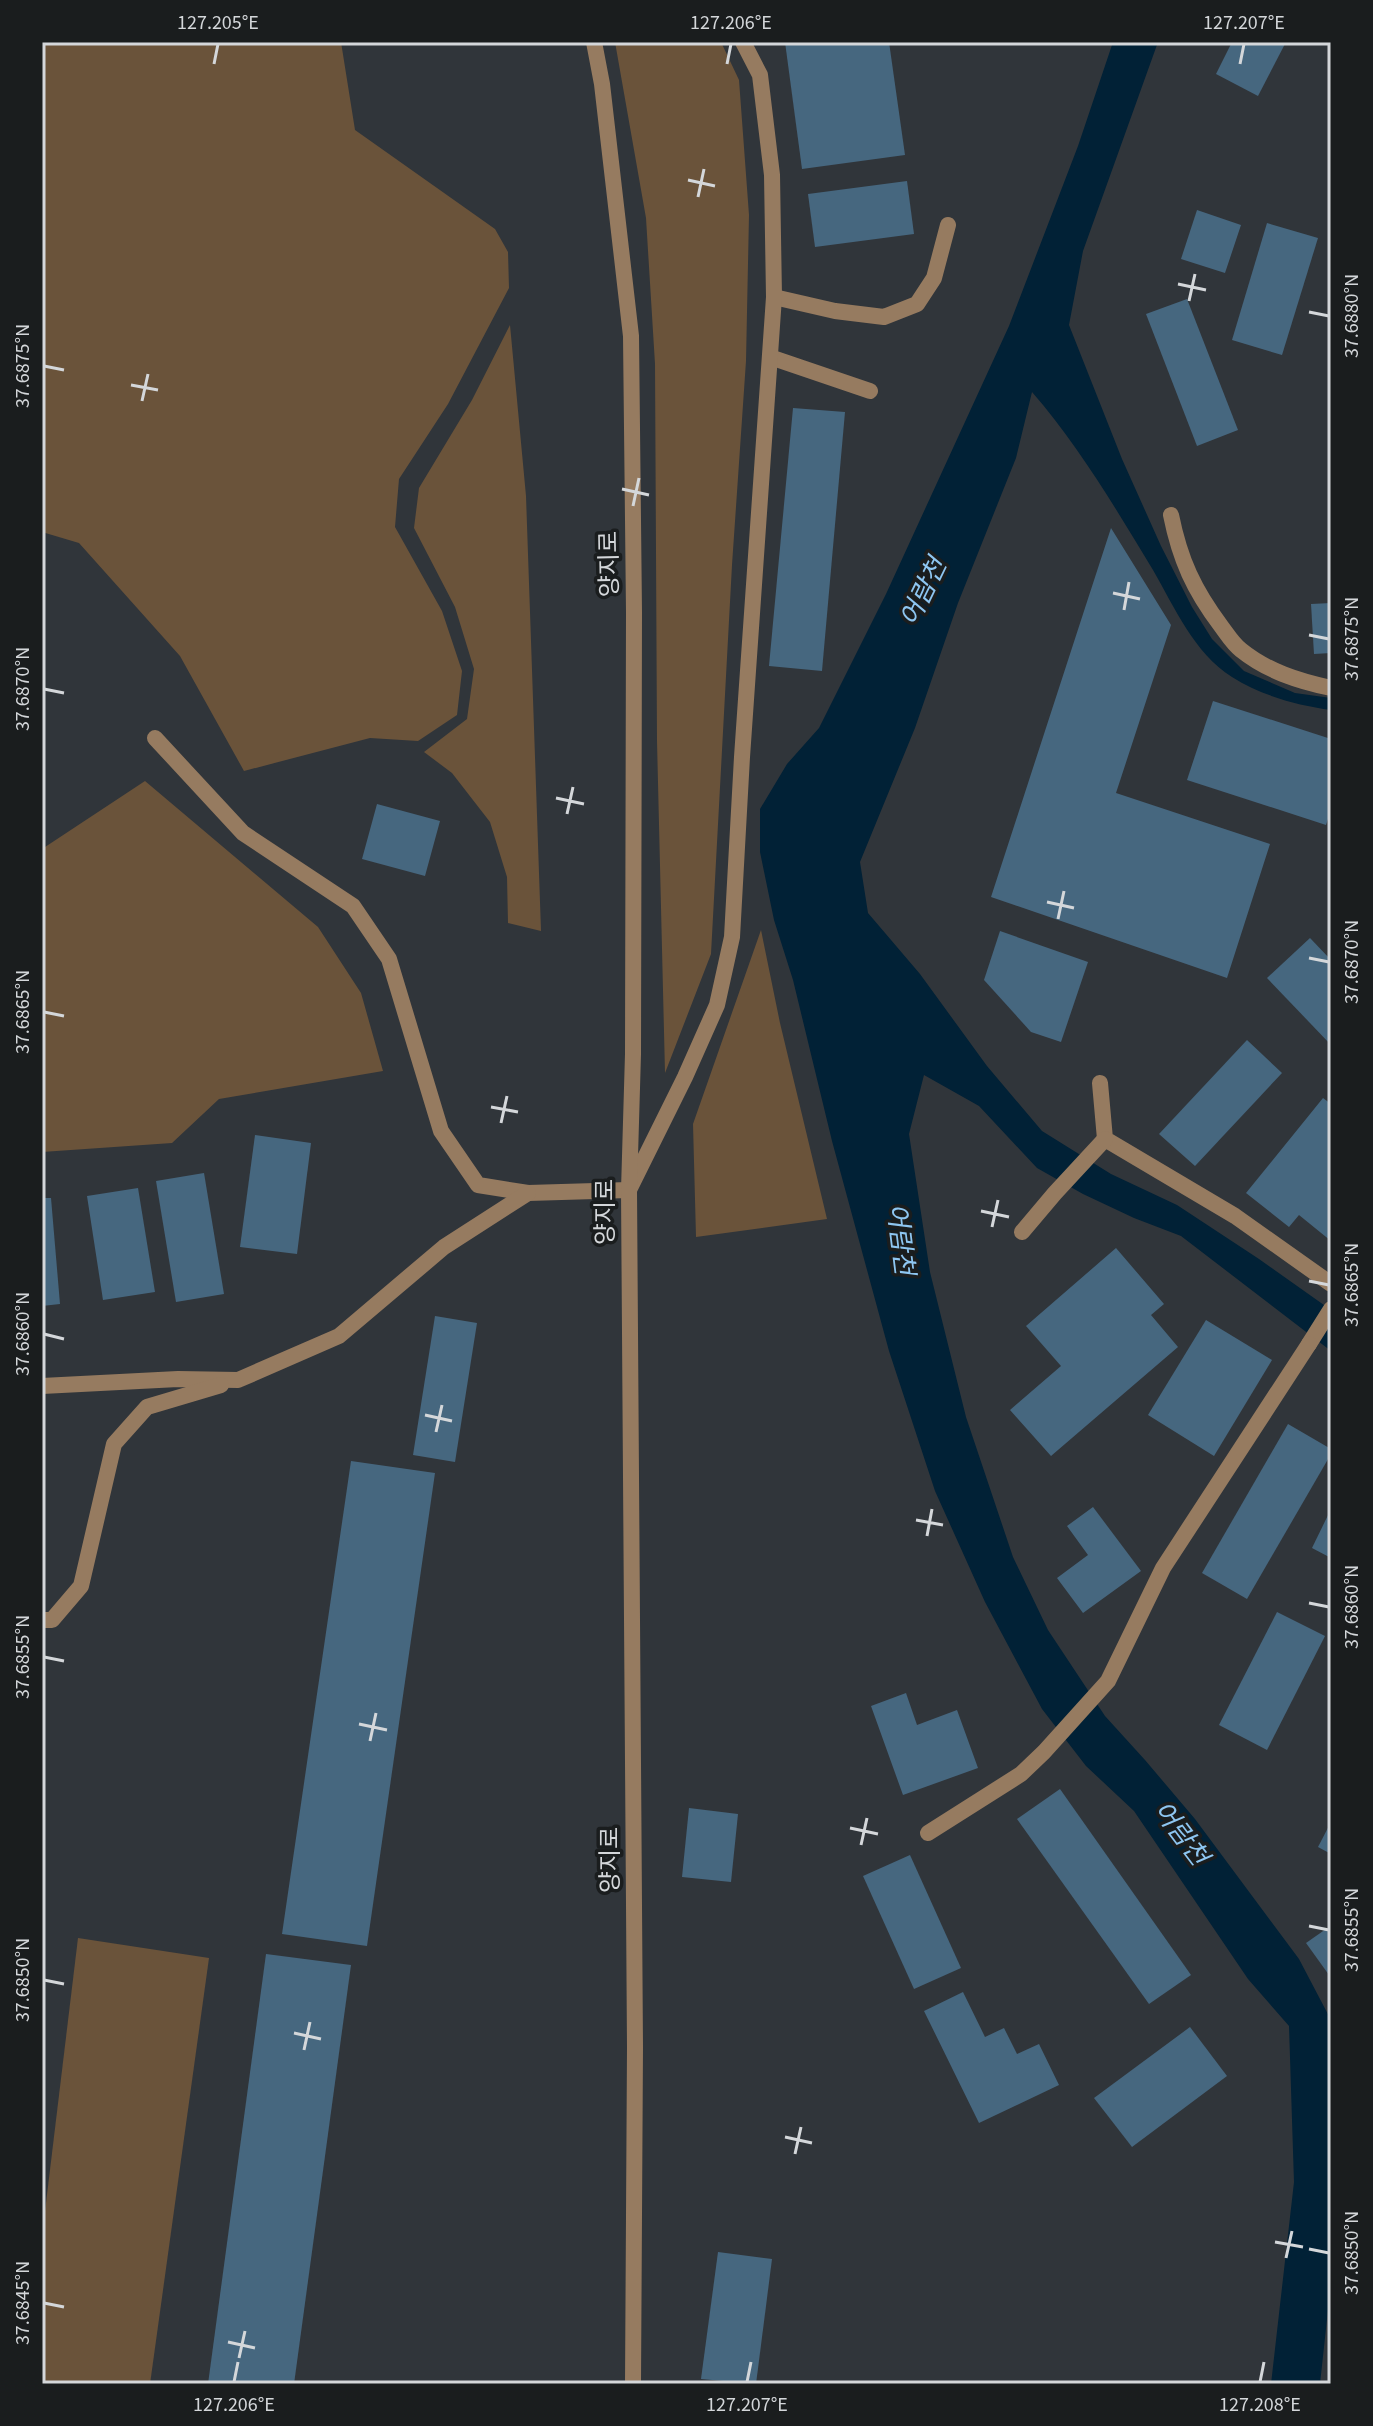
<svg xmlns="http://www.w3.org/2000/svg" width="1373" height="2426" viewBox="0 0 1373 2426" font-family="'Source Sans 3','Noto Sans KR',sans-serif">
<rect width="100%" height="100%" fill="#30353a"/>
<!-- green -->
<g fill="#6a533a">
<path d="M42 42H341L355 130 495 229 508 252 509 288 448 404 399 479 395 527 442 611 462 671 457 715 418 741 370 738 244 771 180 656 79 543 42 532Z"/>
<path d="M615 42H721L739 80 749 215 746 361 732 565 711 954 665 1073 657 741 655 364 646 218Z"/>
<path d="M510 325 526 496 541 931 508 923 507 877 490 822 452 773 424 752 467 719 474 669 455 607 414 528 419 488 472 400Z"/>
<path d="M145 781 318 927 361 993 383 1071 219 1099 172 1143 42 1152V849Z"/>
<path d="M761 930 780 1023 827 1219 696 1237 693 1124Z"/>
<path d="M78 1938 209 1958 150 2384H42V2236Z"/>
</g>
<!-- water -->
<path fill="#012136" d="M1113 42H1158L1083 251 1069 325 1122 459 1161 546 1192 607 1212 639 1244 671 1295 693 1331 698V710C1297 705 1262 696 1232 677 1194 653 1175 608 1153 570 1116 509 1079 446 1032 392L1016 458 958 603 915 728 860 862 868 913 920 974 987 1066 1042 1131 1111 1174 1177 1205 1259 1259 1331 1310V1351L1181 1236 1134 1218 1083 1194 1037 1168 979 1106 924 1075 909 1134 930 1272 966 1417 1013 1557 1048 1630 1105 1716 1145 1760 1195 1819 1299 1959 1331 2020V2282L1320 2384H1271L1294 2182 1289 2026 1248 1979 1134 1811 1086 1766 1042 1709 985 1602 935 1491 889 1351 832 1141 793 980 774 920 760 852V809L787 764 819 728 886 594 1009 326 1078 146Z"/>
<!-- building -->
<g fill="#46677f">
<path d="M785 42H889L905 155 802 169Z"/>
<path d="M1232 42H1286L1258 96 1216 74Z"/>
<path d="M907 181 914 234 815 247 808 194Z"/>
<path d="M1197 210 1241 225 1225 273 1181 259Z"/>
<path d="M1267 223 1318 238 1282 355 1232 340Z"/>
<path d="M1187 299 1238 430 1197 446 1146 314Z"/>
<path d="M793 408 845 412 822 671 769 666Z"/>
<path d="M1111 528 1171 625 1116 793 1270 844 1227 978 991 897Z"/>
<path d="M1331 603V653L1314 654 1311 604Z"/>
<path d="M1213 701 1331 739V810L1326 825 1187 780Z"/>
<path d="M377 804 440 821 425 876 362 859Z"/>
<path d="M1000 931 1088 962 1061 1042 1031 1032 984 980Z"/>
<path d="M1310 938 1331 960V1045L1267 978Z"/>
<path d="M1247 1040 1282 1073 1195 1166 1159 1134Z"/>
<path d="M1323 1098 1331 1104V1241L1299 1215 1289 1227 1246 1193Z"/>
<path d="M255 1135 311 1143 297 1254 240 1247Z"/>
<path d="M204 1173 224 1294 176 1302 156 1181Z"/>
<path d="M138 1188 155 1292 103 1300 87 1196Z"/>
<path d="M42 1198H51L60 1304 42 1306Z"/>
<path d="M1116 1248 1164 1304 1151 1315 1178 1347 1051 1456 1010 1410 1061 1366 1026 1326Z"/>
<path d="M435 1316 477 1323 455 1462 413 1455Z"/>
<path d="M1206 1320 1272 1360 1214 1456 1148 1415Z"/>
<path d="M1288 1424 1331 1449V1454L1247 1599 1202 1573Z"/>
<path d="M351 1461 435 1473 367 1946 282 1934Z"/>
<path d="M1093 1507 1141 1571 1083 1613 1057 1578 1088 1555 1067 1526Z"/>
<path d="M1331 1509V1558L1312 1548Z"/>
<path d="M1277 1612 1325 1636 1267 1750 1219 1725Z"/>
<path d="M906 1693 917 1725 957 1710 978 1768 903 1795 871 1706Z"/>
<path d="M1060 1789 1191 1975 1149 2004 1017 1819Z"/>
<path d="M689 1808 738 1814 731 1882 682 1877Z"/>
<path d="M1331 1822V1854L1318 1847Z"/>
<path d="M910 1855 961 1968 914 1989 863 1876Z"/>
<path d="M1326 1929 1331 1936V1974L1329 1975 1306 1943Z"/>
<path d="M266 1954 351 1965 294 2384H208Z"/>
<path d="M963 1992 985 2037 1004 2028 1017 2054 1039 2044 1059 2085 979 2123 924 2011Z"/>
<path d="M1190 2027 1227 2076 1132 2147 1094 2098Z"/>
<path d="M718 2252 772 2259 756 2384 701 2379Z"/>
</g>
<g fill="none" stroke-linecap="round" stroke-linejoin="round">
<!-- service -->
<g stroke="#967b60" stroke-width="16">
<path d="M770 357 870 391"/>
<path d="M1309 1344 1331 1309"/>
</g>
<!-- minor -->
<g stroke="#967b60" stroke-width="16">
<path d="M774 297 835 311 884 317 917 304 934 278 948 225"/>
<path d="M1171 515C1180 560 1194 590 1221 626 1227 634 1233 644 1241 650 1267 671 1298 681 1331 688"/>
<path d="M155 738 243 833 353 906 389 959 441 1131 478 1185 528 1193 629 1190 685 1077 717 1005 732 937 742 757 774 297 772 175 760 75 743 42"/>
<path d="M1100 1083 1105 1139 1235 1216 1331 1284"/>
<path d="M1022 1232 1055 1193 1105 1139"/>
<path d="M42 1386 178 1379 238 1380 339 1336 444 1247 528 1193"/>
<path d="M42 1620H52L81 1586 114 1444 147 1407 221 1385"/>
<path d="M928 1833 1021 1774 1044 1752 1108 1681 1163 1568 1309 1344"/>
</g>
<!-- tertiary -->
<path stroke="#967b60" stroke-width="16" d="M594 42 602 84 631 336 634 612 633 1054 629 1190 635 2047 633 2384"/>
</g>
<!-- ticks -->
<path fill="none" stroke="#d4d7da" stroke-width="3" d="M214 64 218 44M727 64 731 44M1240 64 1244 44M688 180 715 186M698 197 704 169M1178 284 1206 290M1189 301 1195 274M1309 312 1329 316M44 366 64 370M131 385 158 390M142 401 148 374M622 489 649 495M633 506 639 478M1113 593 1140 599M1124 610 1129 582M1309 635 1329 639M44 689 64 693M556 798 584 804M567 814 573 787M1047 902 1074 908M1058 919 1064 891M1309 958 1329 962M44 1012 64 1016M491 1107 518 1112M501 1123 507 1096M981 1211 1009 1217M992 1227 998 1200M1309 1281 1329 1285M44 1334 64 1339M425 1415 452 1421M436 1432 442 1405M916 1520 943 1525M927 1536 932 1509M1309 1603 1329 1607M44 1657 64 1661M359 1724 387 1730M370 1741 376 1713M850 1828 878 1834M861 1845 867 1818M1309 1926 1329 1930M44 1980 64 1984M294 2033 321 2039M304 2050 310 2022M785 2137 812 2143M795 2154 801 2127M1275 2242 1303 2247M1309 2249 1329 2253M1286 2258 1292 2231M44 2303 64 2307M228 2342 255 2348M239 2358 245 2331M234 2382 238 2362M747 2382 751 2362M1260 2382 1264 2362"/>
<g text-anchor="middle" stroke-width="7" stroke-linejoin="round" paint-order="stroke">
<!-- street labels -->
<g font-size="24" fill="#d4d7da" stroke="#1a1d1e">
<text transform="translate(609 564) rotate(-91)" y="8">양지로</text>
<text transform="translate(605 1212) rotate(-90)" y="8">양지로</text>
<text transform="translate(610 1860) rotate(-90)" y="8">양지로</text>
</g>
<!-- water labels -->
<g font-size="26" font-style="italic" fill="#8ec6f1" stroke="#1a1d1e">
<text transform="translate(923 592) rotate(-64)" y="9">어람천</text>
<text transform="translate(901 1239) rotate(83)" y="9">어람천</text>
<text transform="translate(1181 1833) rotate(53)" y="9">어람천</text>
</g>
</g>
<!-- border -->
<rect width="1373" height="2426" fill="none" stroke="#1a1d1e" stroke-width="88"/>
<rect x="44" y="44" width="1285" height="2338" fill="none" stroke="#d4d7da" stroke-width="3"/>
<g font-size="20" text-anchor="middle" fill="#d4d7da">
<text x="218" y="29">127.205°E</text>
<text x="731" y="29">127.206°E</text>
<text x="1244" y="29">127.207°E</text>
<text transform="translate(1351 316) rotate(-90)" y="7">37.6880°N</text>
<text transform="translate(22 366) rotate(-90)" y="7">37.6875°N</text>
<text transform="translate(1351 639) rotate(-90)" y="7">37.6875°N</text>
<text transform="translate(22 689) rotate(-90)" y="7">37.6870°N</text>
<text transform="translate(1351 962) rotate(-90)" y="7">37.6870°N</text>
<text transform="translate(22 1012) rotate(-90)" y="7">37.6865°N</text>
<text transform="translate(1351 1285) rotate(-90)" y="7">37.6865°N</text>
<text transform="translate(22 1334) rotate(-90)" y="7">37.6860°N</text>
<text transform="translate(1351 1607) rotate(-90)" y="7">37.6860°N</text>
<text transform="translate(22 1657) rotate(-90)" y="7">37.6855°N</text>
<text transform="translate(1351 1930) rotate(-90)" y="7">37.6855°N</text>
<text transform="translate(22 1980) rotate(-90)" y="7">37.6850°N</text>
<text transform="translate(1351 2253) rotate(-90)" y="7">37.6850°N</text>
<text transform="translate(22 2303) rotate(-90)" y="7">37.6845°N</text>
<text x="234" y="2411">127.206°E</text>
<text x="747" y="2411">127.207°E</text>
<text x="1260" y="2411">127.208°E</text>
</g>
</svg>
